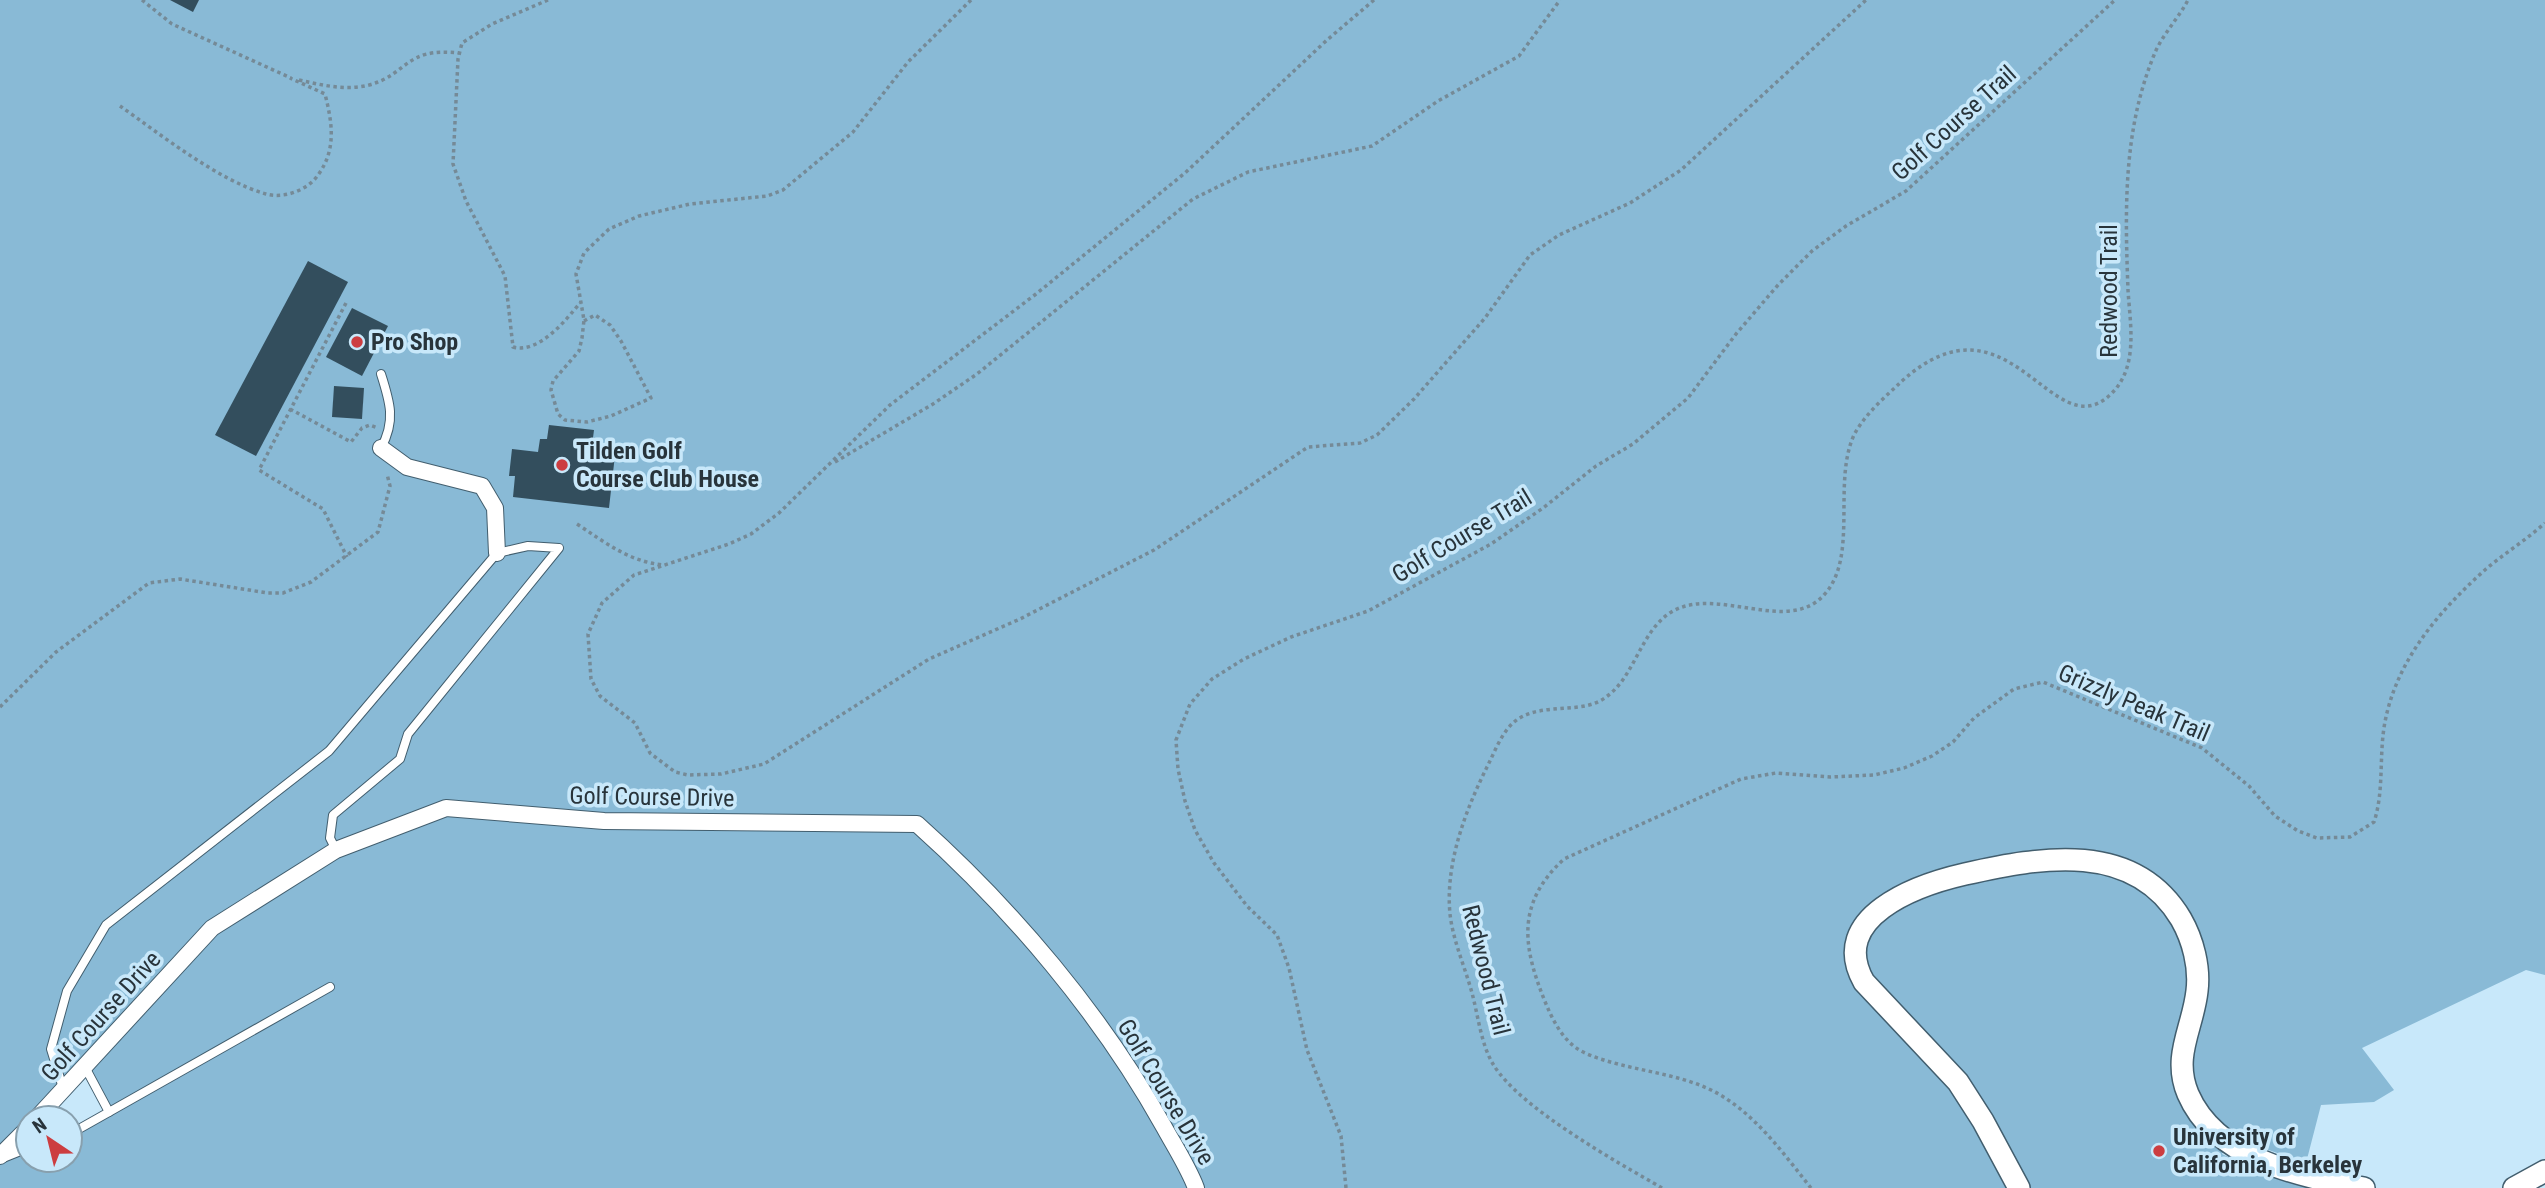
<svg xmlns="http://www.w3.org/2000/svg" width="2545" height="1188" viewBox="0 0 2545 1188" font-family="'Roboto Condensed',sans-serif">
<rect width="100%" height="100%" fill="#c8e8fa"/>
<!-- green -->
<path fill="#89bad6" d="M0 0H2545V975L2526 970 2362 1048 2394 1090 2374 1102 2321 1105 2306 1163 2263 1148 2235 1131 2222 1154 2254 1169 2314 1188H0V1159L28 1148V1160H70V1134L109 1112 85 1068 37 1118H28V1128L0 1156Z"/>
<!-- building -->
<g fill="#334e5d">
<path d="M170 0H199L193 12Z"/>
<path d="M308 261 348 282 256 456 215 435Z"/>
<path d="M352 308 388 326 362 376 326 357Z"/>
<path d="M334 386 364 388 362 419 332 417Z"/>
<path d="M549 425 594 430 591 453 615 455 609 508 513 497 515 476H509L512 449 538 452 540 439H547Z"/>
</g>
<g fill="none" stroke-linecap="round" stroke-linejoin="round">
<!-- service casing -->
<g stroke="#425e6e" stroke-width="10">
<g id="service">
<path d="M381 374C390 402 396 421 381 448"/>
<path d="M63 1088 51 1049 67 991 106 925 329 751 497 553 528 546 559 548 408 734 400 759 333 815 330 838 336 850"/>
<path d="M109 1112 330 987"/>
<path d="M70 1134 109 1112 85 1067"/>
<path d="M3 1158 28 1148"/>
</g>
</g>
<!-- minor casing -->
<g stroke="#425e6e" stroke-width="18">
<g id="minor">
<path d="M381 448 407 467 482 486 495 508 497 553"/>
<path d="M37 1118 212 928 336 850 446 808 604 821 917 824C1012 909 1102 1015 1164 1127 1175 1147 1188 1167 1196 1188"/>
<path d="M0 1156 28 1128"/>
</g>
</g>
<!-- tertiary casing -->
<g stroke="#425e6e" stroke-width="24">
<g id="tertiary">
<path d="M2019 1188 1983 1121 1958 1082 1864 982C1827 917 1917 885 1965 874 2041 857 2134 840 2181 919 2193 940 2200 967 2197 991 2193 1028 2172 1056 2188 1094 2216 1159 2301 1177 2364 1188"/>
<path d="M2514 1188 2545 1171"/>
</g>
</g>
<!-- path -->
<g stroke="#758a97" stroke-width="3.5" stroke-dasharray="3.5 3.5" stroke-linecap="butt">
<path d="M142 0 172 24 291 78"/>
<path d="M548 0 492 24 462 43 458 59 453 164 466 201 505 276 513 347C539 354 566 320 580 303"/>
<path d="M1374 0 1327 40 1185 173 1036 294 890 405 779 513 751 534 729 544 634 575 602 603 588 634 591 679 600 696 635 723 650 753 675 772 688 775 721 774 764 764 929 659 1020 619 1154 550 1308 447 1360 443 1377 435 1414 399 1485 318 1530 255 1559 235 1630 203 1681 170 1866 0"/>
<path d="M299 80C322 85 345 91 369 85 409 74 404 47 459 53"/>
<path d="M120 106C160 134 219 181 266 194 284 199 308 190 318 175 337 149 332 122 325 94L290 78"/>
<path d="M346 303 259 470 323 509 347 557"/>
<path d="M584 321 595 315 610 325 621 341 651 398 611 416 587 422 565 420 558 414 551 390 553 381 579 351 582 338 584 320 576 274 584 253 609 229 639 216 690 204 767 196 783 190 853 132 908 62 971 0"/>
<path d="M290 409 351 442 362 428 370 425 378 428"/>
<path d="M835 462 933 404 977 374 1193 199 1248 172 1372 146 1438 101 1519 56 1560 0"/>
<path d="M577 524C606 543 628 561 663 565"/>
<path d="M0 707 56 652 149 583 180 579 268 593H283L311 582 378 532 390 486 387 474"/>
<path d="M1346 1188 1341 1136 1307 1050 1289 968 1277 935 1247 906 1214 863 1195 830 1185 801 1178 769 1176 740 1190 704 1212 679 1244 659 1291 637 1368 611 1491 544 1543 508 1596 466 1633 444 1688 398 1736 334 1778 285 1812 251 1846 226 1906 191 2115 0"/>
<path d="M1662 1188C1617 1162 1518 1107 1493 1064 1481 1044 1478 1015 1472 993 1465 967 1453 941 1450 914 1445 863 1466 809 1488 765 1496 749 1503 729 1518 719 1544 702 1583 715 1606 697 1636 676 1640 630 1673 611 1719 586 1787 635 1824 595 1859 557 1832 483 1854 435 1865 414 1885 397 1902 381 2010 284 2052 451 2111 394 2139 367 2130 324 2128 290 2125 209 2123 131 2154 55 2162 35 2178 19 2188 0"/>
<path d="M1811 1188C1783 1153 1754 1112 1713 1091 1673 1071 1626 1071 1585 1053 1565 1044 1554 1023 1546 1004 1523 948 1515 904 1564 859L1741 779 1776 773 1830 777 1874 775 1904 768 1932 756 1953 742 1974 718 2014 689 2043 682 2202 748 2249 786 2275 816 2298 831 2317 838 2350 837 2374 822C2385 789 2378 752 2386 717 2399 657 2441 609 2486 569 2505 553 2526 540 2545 523"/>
</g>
<!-- service -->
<use href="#service" stroke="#fff" stroke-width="8"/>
<!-- minor -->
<use href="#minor" stroke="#fff" stroke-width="16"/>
<!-- tertiary -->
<use href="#tertiary" stroke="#fff" stroke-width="21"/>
</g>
<!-- markers -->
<g fill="#cc3d40" stroke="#c8e8fa" stroke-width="2.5">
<circle cx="357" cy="342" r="7"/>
<circle cx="562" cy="465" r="7"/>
<circle cx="2159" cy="1151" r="7"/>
</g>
<g text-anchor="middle" stroke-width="7" stroke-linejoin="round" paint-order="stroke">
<!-- street labels -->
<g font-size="24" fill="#28343b" stroke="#c8e8fa">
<text transform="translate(1954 123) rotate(-42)" y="8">Golf Course Trail</text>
<text transform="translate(2109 291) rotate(-90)" y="8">Redwood Trail</text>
<text transform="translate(1462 536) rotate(-31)" y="8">Golf Course Trail</text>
<text transform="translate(2134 703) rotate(23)" y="8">Grizzly Peak Trail</text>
<text transform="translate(652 797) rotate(1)" y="8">Golf Course Drive</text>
<text transform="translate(1486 970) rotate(76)" y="8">Redwood Trail</text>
<text transform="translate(101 1016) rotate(-48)" y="8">Golf Course Drive</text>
<text transform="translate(1166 1092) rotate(59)" y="8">Golf Course Drive</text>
</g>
<!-- poi labels -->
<g font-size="24" font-weight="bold" fill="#28343b" stroke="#c8e8fa" text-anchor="start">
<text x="371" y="350">Pro Shop</text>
<text x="576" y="459">Tilden Golf<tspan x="576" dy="28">Course Club House</tspan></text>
<text x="2173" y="1145">University of<tspan x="2173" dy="28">California, Berkeley</tspan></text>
</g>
</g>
<!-- north arrow -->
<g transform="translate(49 1139) rotate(325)"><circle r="33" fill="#c8e8fa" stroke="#88a0ae" stroke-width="2"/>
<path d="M0-5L12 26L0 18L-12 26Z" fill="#cc3d40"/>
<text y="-10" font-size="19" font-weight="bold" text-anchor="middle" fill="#28343b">N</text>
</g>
</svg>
